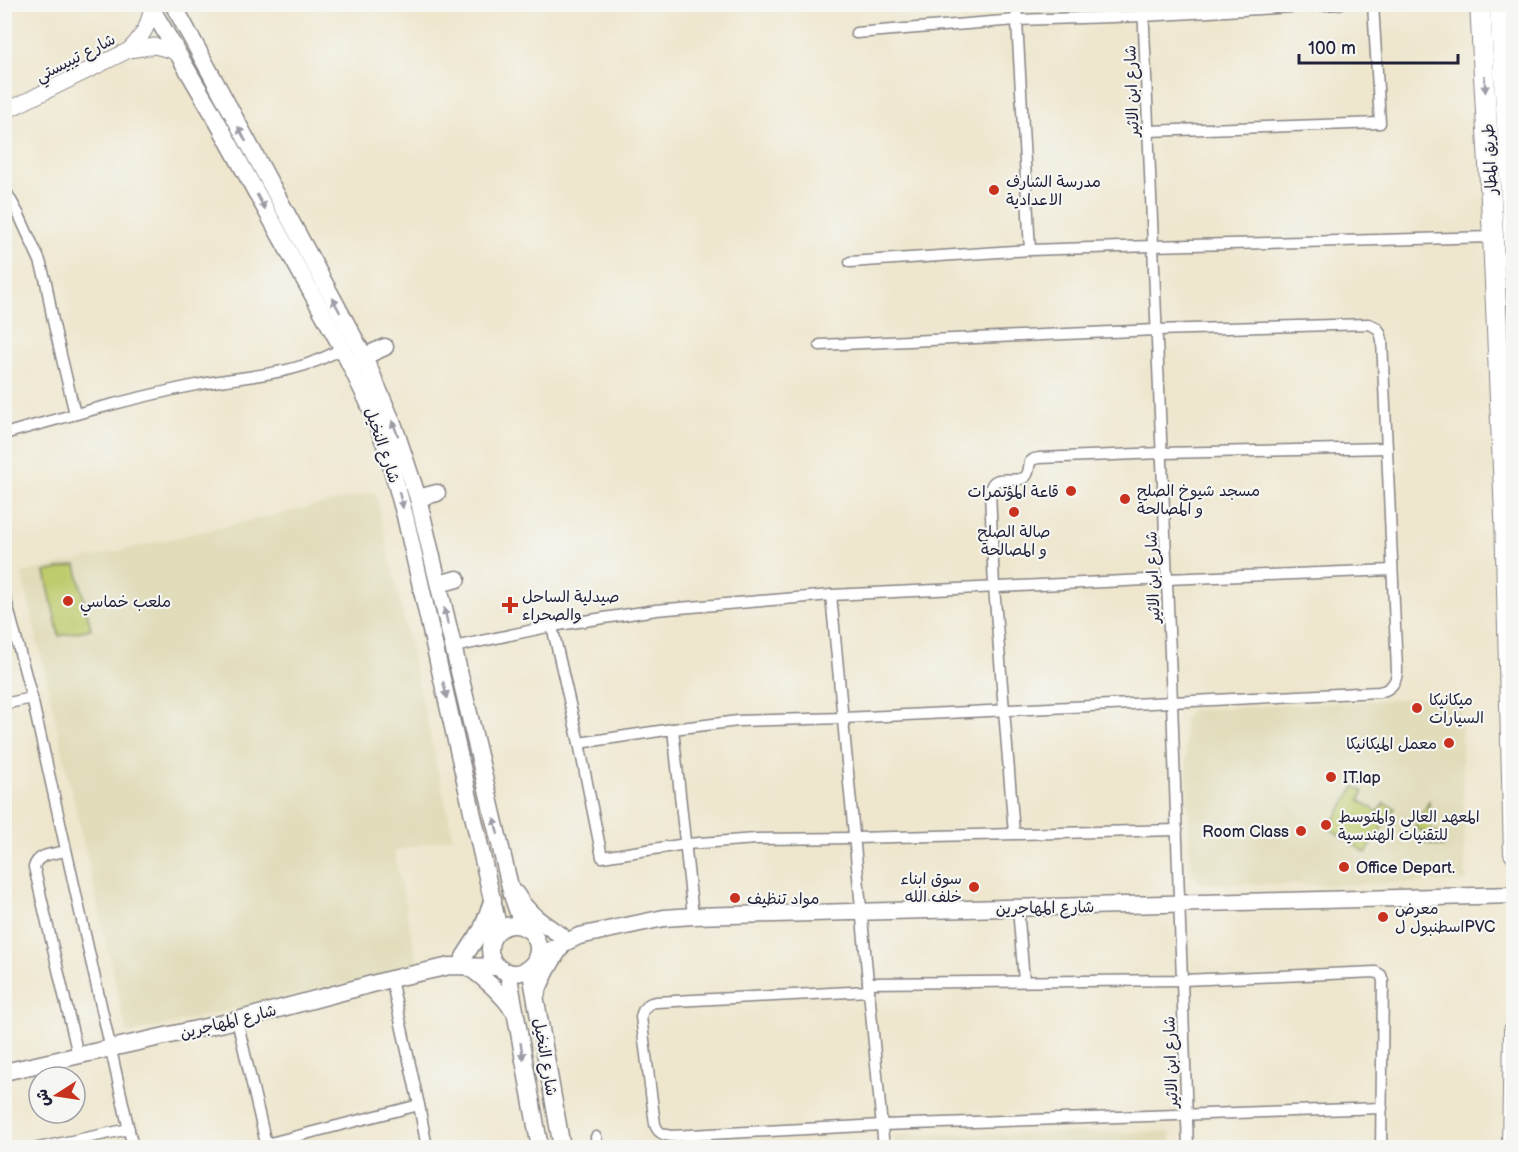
<svg xmlns="http://www.w3.org/2000/svg" width="1518" height="1152" viewBox="0 0 1518 1152" font-family="'Balsamiq Sans','Playpen Sans Arabic',sans-serif">
<rect width="100%" height="100%" fill="#f6f6f2"/>
<filter id="ink" filterUnits="userSpaceOnUse"><feTurbulence type="fractalNoise" baseFrequency=".0167" numOctaves="2"/><feDisplacementMap in="SourceGraphic" scale="12" xChannelSelector="R" yChannelSelector="G"/><feConvolveMatrix kernelMatrix="1 2 1 2 8 2 1 2 1" color-interpolation-filters="sRGB"/></filter>
<filter id="wash" filterUnits="userSpaceOnUse"><feTurbulence type="fractalNoise" baseFrequency=".008" numOctaves="4" result="noise"/><feDisplacementMap in="SourceGraphic" scale="24" xChannelSelector="R" yChannelSelector="G"/><feGaussianBlur stdDeviation="1.35" result="paint"/><feColorMatrix in="noise" values="0 0 0 0 0 0 0 0 0 0 0 0 0 0 0 0 0 1.4 0 .05"/><feComposite in="paint" operator="in"/></filter>
<g filter="url(#wash)">
<rect width="100%" height="100%" fill="#eee6cd"/>
<!-- built -->
<g fill="#e1dcba">
<path d="M375 492 453 837 394 851 413 942 420 967 127 1034 22 573Z"/>
<path d="M1460 696 1461 707 1465 863 1467 881 1316 885 1201 883 1191 873 1184 719 1191 710Z"/>
<path d="M1170 1132 1171 1148H897L895 1135Z"/>
</g>
<!-- green -->
<g fill="#bfcb6d" stroke="#707654" stroke-width="1.5">
<path d="M76 565 91 629 59 636 45 572Z"/>
<path d="M1355 786 1364 792 1359 800 1378 812 1384 803 1395 808 1366 853 1329 828Z"/>
<path d="M1429 801 1431 831 1446 834 1443 847 1420 842 1423 831 1414 828Z"/>
</g>
</g>
<g filter="url(#ink)">
<g fill="none" stroke-linecap="round" stroke-linejoin="round">
<!-- street casing -->
<g stroke="#888484" stroke-width="13">
<g id="street">
<path d="M1016 4 1030 250"/>
<path d="M1143 4 1172 702 1188 1148"/>
<path d="M856 33 1016 20 1144 16 1340 4"/>
<path d="M1148 131 1380 123 1373 4"/>
<path d="M4 188 19 215 40 261 46 282 53 321 75 414"/>
<path d="M850 262 1030 250 1152 246 1493 237"/>
<path d="M4 434C68 416 132 398 196 385 246 375 298 376 342 348"/>
<path d="M4 593 32 698 133 1148"/>
<path d="M831 595 884 1148"/>
<path d="M552 626 579 743 602 857 686 844 756 839 854 838 1177 830"/>
<path d="M454 647 552 626 656 610 831 595 1167 579 1392 570"/>
<path d="M4 704 32 698"/>
<path d="M673 729 738 721 844 718 1379 692C1391 690 1397 682 1397 670L1382 340C1380 330 1377 326 1368 324L1156 330 820 345"/>
<path d="M579 743 673 729 693 916"/>
<path d="M1014 833 994 587 990 491C993 470 1016 486 1026 476 1029 473 1029 466 1030 462L1034 459 1039 458 1162 453 1387 448"/>
<path d="M66 851C54 854 38 853 34 867L78 1055"/>
<path d="M1018 908 1024 981"/>
<path d="M391 979 419 1105 427 1148"/>
<path d="M868 983 1183 980 1376 972 1381 975 1383 981 1381 1148"/>
<path d="M869 991 656 1002C647 1003 643 1008 641 1017L655 1124C657 1132 662 1135 671 1136L882 1125 1382 1108"/>
<path d="M237 1020 267 1148"/>
<path d="M596 1137 598 1148"/>
<path d="M266 1144 419 1105"/>
<path d="M38 1148 129 1129"/>
</g>
</g>
<!-- secondary casing -->
<g stroke="#888484" stroke-width="17">
<g id="secondary">
<path d="M129 50C142 37 150 25 151 7"/>
<path d="M4 112 129 50 155 46 170 50 178 54"/>
</g>
</g>
<!-- primary casing -->
<g stroke="#888484" stroke-width="19">
<g id="primary">
<path d="M149 4 213 114 342 348 368 402 386 447 405 516 499 930"/>
<path d="M173 4 364 356 394 426 418 498 512 895 523 927"/>
<path d="M356 360 385 347"/>
<path d="M418 498 437 493"/>
<path d="M439 584 457 579"/>
<path d="M516 894C527 913 543 924 561 935"/>
<circle cx="514" cy="949" r="24"/>
<path d="M537 956 579 936 664 918 693 916 1514 895"/>
<path d="M464 957 482 929 493 899"/>
<path d="M467 966C486 979 501 993 514 1011"/>
<path d="M530 967 562 1148"/>
<path d="M508 972 540 1148"/>
<path d="M536 995C542 977 552 960 563 944"/>
<path d="M4 1072 237 1020 391 979 450 966 498 967"/>
</g>
</g>
<!-- highway casing -->
<g stroke="#888484" stroke-width="22">
<g id="highway">
<path d="M1480 4 1493 237 1505 515 1514 853"/>
<path d="M1500 4 1514 245"/>
<path d="M1512 1148 1514 1031"/>
</g>
</g>
<!-- street -->
<use href="#street" stroke="#fff" stroke-width="10"/>
<!-- secondary -->
<use href="#secondary" stroke="#fff" stroke-width="15"/>
<!-- primary -->
<use href="#primary" stroke="#fff" stroke-width="16"/>
<!-- highway -->
<use href="#highway" stroke="#fff" stroke-width="20"/>
</g>
<!-- one-way arrows -->
<defs><path id="oneway-solid" d="M-6-.8H1V-3.2L6.5 0L1 3.2V.8H-6Z" transform="scale(1.5)"/></defs>
<g fill="#9c9ca7">
<use href="#oneway-solid" transform="translate(1485 84) rotate(87)"/>
<use href="#oneway-solid" transform="translate(242 134) rotate(-118)"/>
<use href="#oneway-solid" transform="translate(261 202) rotate(61)"/>
<use href="#oneway-solid" transform="translate(336 305) rotate(-118)"/>
<use href="#oneway-solid" transform="translate(395 428) rotate(-111)"/>
<use href="#oneway-solid" transform="translate(401 500) rotate(76)"/>
<use href="#oneway-solid" transform="translate(446 616) rotate(-103)"/>
<use href="#oneway-solid" transform="translate(445 690) rotate(77)"/>
<use href="#oneway-solid" transform="translate(496 826) rotate(-103)"/>
<use href="#oneway-solid" transform="translate(522 1051) rotate(80)"/>
</g>
</g>
<!-- markers -->
<g fill="#c8321e" stroke="#f6f6f2" stroke-width="2">
<circle cx="994" cy="190" r="6"/>
<circle cx="1071" cy="491" r="6"/>
<circle cx="1125" cy="499" r="6"/>
<circle cx="1014" cy="512" r="6"/>
<circle cx="68" cy="601" r="6"/>
<path d="M507 596h6v6h6v6h-6v6h-6v-6h-6v-6h6z"/>
<circle cx="1417" cy="708" r="6"/>
<circle cx="1449" cy="743" r="6"/>
<circle cx="1331" cy="777" r="6"/>
<circle cx="1326" cy="825" r="6"/>
<circle cx="1301" cy="831" r="6"/>
<circle cx="1344" cy="867" r="6"/>
<circle cx="974" cy="887" r="6"/>
<circle cx="735" cy="898" r="6"/>
<circle cx="1383" cy="917" r="6"/>
</g>
<g text-anchor="middle" stroke-width="4.5" stroke-linejoin="round" paint-order="stroke">
<!-- street labels -->
<g font-size="16" fill="#22223b" stroke="#f6f6f2">
<text transform="translate(75 57) rotate(-27)" y="6">شارع تيبيستي</text>
<text transform="translate(1131 91) rotate(-92)" y="6">شارع ابن الاثير</text>
<text transform="translate(1489 159) rotate(-93)" y="6">طريق المطار</text>
<text transform="translate(383 445) rotate(71)" y="6">شارع النخيل</text>
<text transform="translate(1152 577) rotate(-92)" y="6">شارع ابن الاثير</text>
<text transform="translate(1045 907) rotate(-1)" y="6">شارع المهاجرين</text>
<text transform="translate(228 1021) rotate(-14)" y="6">شارع المهاجرين</text>
<text transform="translate(546 1057) rotate(80)" y="6">شارع النخيل</text>
<text transform="translate(1170 1062) rotate(-92)" y="6">شارع ابن الاثير</text>
</g>
<!-- poi labels -->
<g font-size="16" fill="#22223b" stroke="#f6f6f2" text-anchor="start">
<text x="1006" y="187">مدرسة الشارف<tspan x="1006" dy="18">الاعدادية</tspan></text>
<text x="1137" y="496">مسجد شيوخ الصلح<tspan x="1137" dy="18">و المصالحة</tspan></text>
<text x="1059" y="497" text-anchor="end">قاعة المؤتمرات</text>
<text x="1014" y="537" text-anchor="middle">صالة الصلح<tspan x="1014" dy="18">و المصالحة</tspan></text>
<text x="522" y="602">صيدلية الساحل<tspan x="522" dy="18">والصحراء</tspan></text>
<text x="80" y="607">ملعب خماسي</text>
<text x="1429" y="705">ميكانيكا<tspan x="1429" dy="18">السيارات</tspan></text>
<text x="1437" y="749" text-anchor="end">معمل الميكانيكا</text>
<text x="1343" y="783">IT.lap</text>
<text x="1338" y="822">المعهد العالي والمتوسط<tspan x="1338" dy="18">للتقنيات الهندسية</tspan></text>
<text x="1289" y="837" text-anchor="end">Room Class</text>
<text x="1356" y="873">Office Depart.</text>
<text x="962" y="884" text-anchor="end">سوق ابناء<tspan x="962" dy="18">خلف الله</tspan></text>
<text x="747" y="904">مواد تنظيف</text>
<text x="1395" y="914">معرض<tspan x="1395" dy="18">اسطنبول لPVC</tspan></text>
</g>
</g>
<!-- margin -->
<rect width="1518" height="1152" fill="none" stroke="#f6f6f2" stroke-width="24"/>
<!-- north arrow -->
<g transform="translate(57 1095) rotate(258)"><circle r="28" fill="#f6f6f2" stroke="#a1a1a9" stroke-width="1.5"/>
<path d="M0-4.5L10 22L0 15L-10 22Z" fill="#c8321e"/>
<text y="-9" font-size="16" font-weight="bold" text-anchor="middle" fill="#22223b">ش</text>
</g>
<!-- scale -->
<path d="M1299 54v9h159v-9" fill="none" stroke="#22223b" stroke-width="3"/>
<text x="1308" y="54" font-size="18" fill="#22223b" stroke="#f6f6f2" stroke-width="4.5" paint-order="stroke">100 m</text>
</svg>
